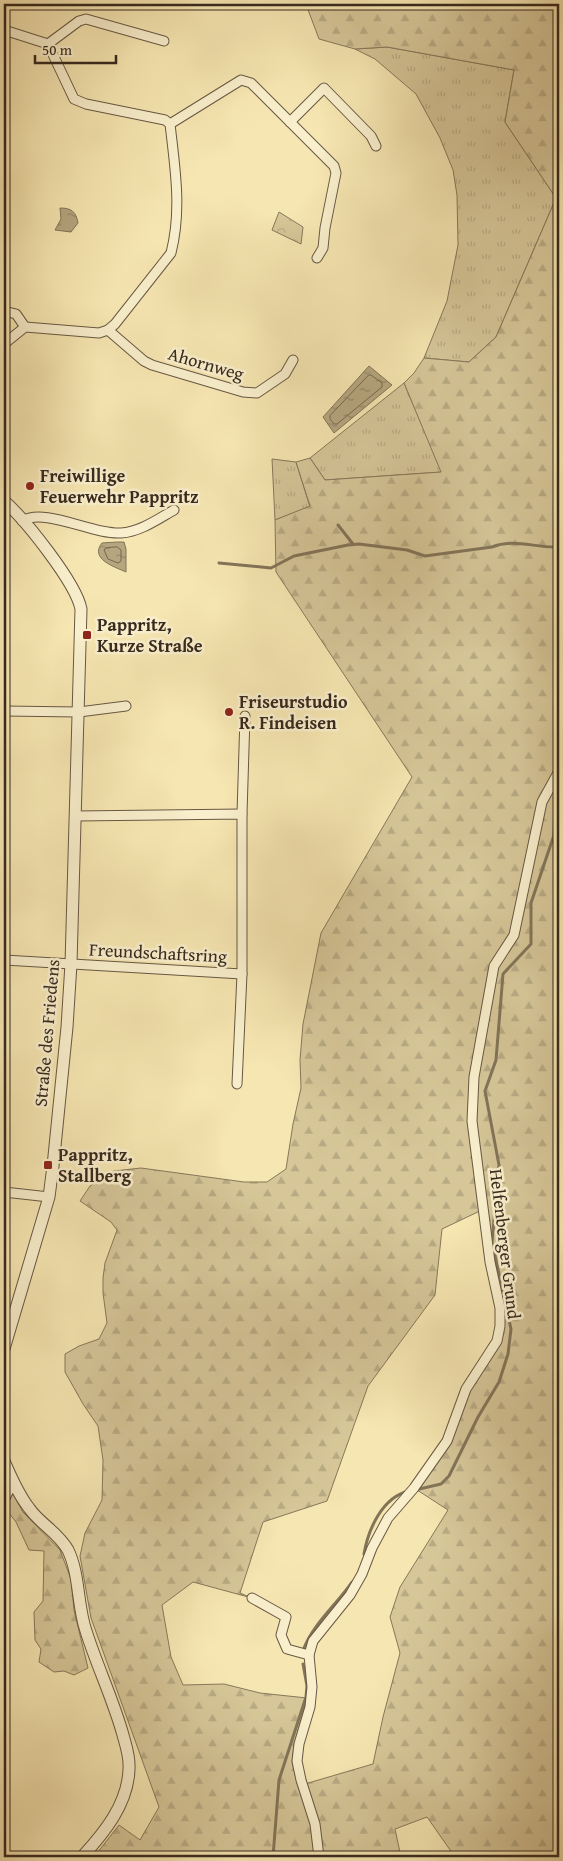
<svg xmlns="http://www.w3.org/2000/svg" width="563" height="1861" viewBox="0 0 563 1861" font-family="'Gentium Book Plus',serif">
<defs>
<pattern id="grass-tufts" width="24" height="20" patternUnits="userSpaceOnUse" patternTransform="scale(1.25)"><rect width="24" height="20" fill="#d6c698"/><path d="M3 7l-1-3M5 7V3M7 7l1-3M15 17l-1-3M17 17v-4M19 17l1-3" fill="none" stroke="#b8aa83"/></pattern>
<pattern id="forest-firs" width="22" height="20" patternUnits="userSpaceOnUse" patternTransform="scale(1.25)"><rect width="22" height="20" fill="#d6c698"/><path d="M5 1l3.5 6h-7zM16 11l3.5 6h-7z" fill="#b8aa83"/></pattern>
<pattern id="park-crowns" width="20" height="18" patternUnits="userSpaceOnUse" patternTransform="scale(1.25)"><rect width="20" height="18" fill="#d6c698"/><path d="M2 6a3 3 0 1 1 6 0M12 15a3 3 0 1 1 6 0" fill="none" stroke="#b8aa83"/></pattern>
<pattern id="water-ripples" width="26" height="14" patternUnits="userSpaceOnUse" patternTransform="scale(1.25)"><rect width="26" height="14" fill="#b5a67f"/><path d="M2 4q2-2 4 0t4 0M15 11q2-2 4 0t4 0" fill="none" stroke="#948767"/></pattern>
</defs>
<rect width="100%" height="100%" fill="#f6e6b1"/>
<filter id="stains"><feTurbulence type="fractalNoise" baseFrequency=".004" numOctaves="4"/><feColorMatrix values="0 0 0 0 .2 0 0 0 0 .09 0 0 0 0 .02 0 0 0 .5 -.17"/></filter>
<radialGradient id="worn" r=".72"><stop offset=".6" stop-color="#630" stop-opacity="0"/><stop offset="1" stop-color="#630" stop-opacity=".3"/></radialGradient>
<!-- grass -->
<g fill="url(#grass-tufts)" stroke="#86785b">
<path d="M387 47 514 70 505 122 556 198 496 337 469 362 424 358 447 301 458 245 457 195 453 170 440 138 416 94 375 59 355 49Z"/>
<path d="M404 383 442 472 325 480 310 458Z"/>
<path d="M272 459 296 462 310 507 275 520Z"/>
</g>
<!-- forest -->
<g fill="url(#forest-firs)" stroke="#86785b" fill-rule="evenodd">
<path d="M301 4H559V1857H455L427 1817 395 1829 401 1857H94L119 1825 140 1840 159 1807 91 1618 80 1556 85 1533 102 1500 103 1460 98 1426 83 1404 65 1372V1354L79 1346 99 1339 107 1323 103 1293V1278L105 1263 117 1230 111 1222 80 1201 90 1186 114 1171 141 1168 244 1182H267L286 1169 293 1124 301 1088 300 1060 303 1024 321 933 412 777 276 572 275 520 310 506 296 462 310 458 325 480 441 472 404 383 414 373 424 358 469 362 496 337 556 198 505 122 514 70 387 47 355 49 319 39 307 7ZM484 1209 500 1326 447 1441 414 1488 448 1510 400 1587 390 1617 400 1653 383 1717 373 1764 298 1786 292 1762 294 1745 307 1698 260 1693 224 1684 183 1685 171 1657 162 1605 193 1582 252 1598 240 1593 263 1522 327 1501 368 1386 435 1295 442 1229Z"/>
<path d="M13 1494 23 1512 60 1550 71 1579 74 1610 88 1668 74 1675 64 1671 54 1672 39 1662 41 1649 35 1640 34 1612 43 1601 44 1551 29 1550 16 1522 4 1507Z"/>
</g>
<!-- park -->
<path fill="url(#park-crowns)" stroke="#86785b" d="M279 212 303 227 301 244 272 230Z"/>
<!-- water -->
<g fill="url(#water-ripples)" stroke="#837458">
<path d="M60 208C72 208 76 212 78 223L71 232 55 230 61 219Z"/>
<path d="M369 366 392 385 334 433 323 417Z"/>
<path d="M117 542H124L126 549V572C115 567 89 559 102 543Z"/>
</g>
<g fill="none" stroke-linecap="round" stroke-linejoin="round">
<!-- shore -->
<g stroke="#76684e" stroke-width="1">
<path d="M369 375H371L382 383V387L337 424H334L330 419V416Z"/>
<path d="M117 547 121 550V561L118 563 108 559 104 550 106 548Z"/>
</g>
<!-- stream -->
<g stroke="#837458" stroke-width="3">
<path d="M338 525 353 544"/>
<path d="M219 563 271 568 294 556 348 545 359 544 407 550 425 556 492 547C514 538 535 548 557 547"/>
<path d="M415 1490 441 1484 449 1476 478 1417 499 1382 508 1354 511 1329 492 1242 499 1165 485 1091 496 1060 503 974 531 944V903L554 835 555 802 559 796"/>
<path d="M364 1554C368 1530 382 1497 409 1491"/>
<path d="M304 1648C314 1623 337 1604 352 1582"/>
<path d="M273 1857 279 1780 306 1697 307 1686 303 1664"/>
</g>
<!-- minor casing -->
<g stroke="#675843" stroke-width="11">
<g id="minor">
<path d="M4 30 48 44 74 99 86 104 165 120 170 124C175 168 182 210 171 253L115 324 108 330 99 333 25 327 4 344"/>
<path d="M48 44 79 21 86 19 164 41"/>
<path d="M290 122 324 88 371 136 376 146"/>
<path d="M170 124 241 80 251 83 334 166 336 173 325 228 323 248 317 258"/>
<path d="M4 311 16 314 25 327"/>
<path d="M108 330 144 361 152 365 243 392 257 393 285 374 293 360"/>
<path d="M22 521C45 507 93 535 121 533 140 532 158 519 174 510"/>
<path d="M4 711 79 712 126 706"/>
<path d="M242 814 245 716"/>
<path d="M76 816 242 814V974L237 1084"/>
<path d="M4 960 242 974"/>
<path d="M4 1192 49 1197"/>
<path d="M4 1500 9 1490 16 1486"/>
<path d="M252 1598 286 1617 281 1635 287 1649 309 1655"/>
<path d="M319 1857 315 1824 301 1780 297 1761 299 1744 310 1707 312 1687 309 1655 313 1641 350 1595 362 1574 372 1548 388 1518 414 1488 447 1441 466 1389 497 1341 500 1326V1308L490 1262 472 1121 474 1077 494 966 514 935 542 802 559 771"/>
</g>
</g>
<!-- tertiary casing -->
<g stroke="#675843" stroke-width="13">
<g id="tertiary">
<path d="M4 501C25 519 76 583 81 609L71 964 67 1027 53 1166 49 1197 4 1349"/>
<path d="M4 1461C11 1477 18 1494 29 1508 40 1524 58 1532 68 1550 80 1575 77 1605 86 1631 97 1666 113 1699 123 1735 126 1746 130 1757 129 1769 128 1804 104 1833 82 1857"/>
</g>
</g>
<!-- minor -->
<use href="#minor" stroke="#f9efcc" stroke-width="9"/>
<!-- tertiary -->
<use href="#tertiary" stroke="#f9efcc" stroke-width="11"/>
</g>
<!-- markers -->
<g fill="#8f2418" stroke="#f9efcc" stroke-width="2">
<circle cx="30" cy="486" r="5"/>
<rect x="82" y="630" width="10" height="10" rx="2.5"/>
<circle cx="229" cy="712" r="5"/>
<rect x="43" y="1160" width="10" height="10" rx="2.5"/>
</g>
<g text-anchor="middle" stroke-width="5" stroke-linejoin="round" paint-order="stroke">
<!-- street labels -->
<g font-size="18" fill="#37291e" stroke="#f9efcc">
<text transform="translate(206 364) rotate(16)" y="6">Ahornweg</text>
<text transform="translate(158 953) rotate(3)" y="6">Freundschaftsring</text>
<text transform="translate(47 1033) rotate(-85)" y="6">Straße des Friedens</text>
<text transform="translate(505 1244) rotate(83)" y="6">Helfenberger Grund</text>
</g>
<!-- poi labels -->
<g font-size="18" font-weight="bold" fill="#37291e" stroke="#f9efcc" text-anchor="start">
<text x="40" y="482">Freiwillige<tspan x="40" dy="21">Feuerwehr Pappritz</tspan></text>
<text x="97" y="631">Pappritz,<tspan x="97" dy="21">Kurze Straße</tspan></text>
<text x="239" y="708">Friseurstudio<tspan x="239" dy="21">R. Findeisen</tspan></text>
<text x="58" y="1161">Pappritz,<tspan x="58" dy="21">Stallberg</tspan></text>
</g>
</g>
<!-- margin -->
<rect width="563" height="1861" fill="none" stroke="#f6e6b1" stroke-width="20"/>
<rect x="5" y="5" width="553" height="1851" fill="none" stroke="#37291e" stroke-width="2.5"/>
<rect x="10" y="10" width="543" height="1841" fill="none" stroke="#37291e"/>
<!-- scale -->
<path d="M35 55v8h81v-8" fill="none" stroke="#37291e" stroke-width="2.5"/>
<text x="42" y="55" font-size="15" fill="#37291e" stroke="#f9efcc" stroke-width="4" paint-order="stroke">50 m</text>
<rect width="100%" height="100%" filter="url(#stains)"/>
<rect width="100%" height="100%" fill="url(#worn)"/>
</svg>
